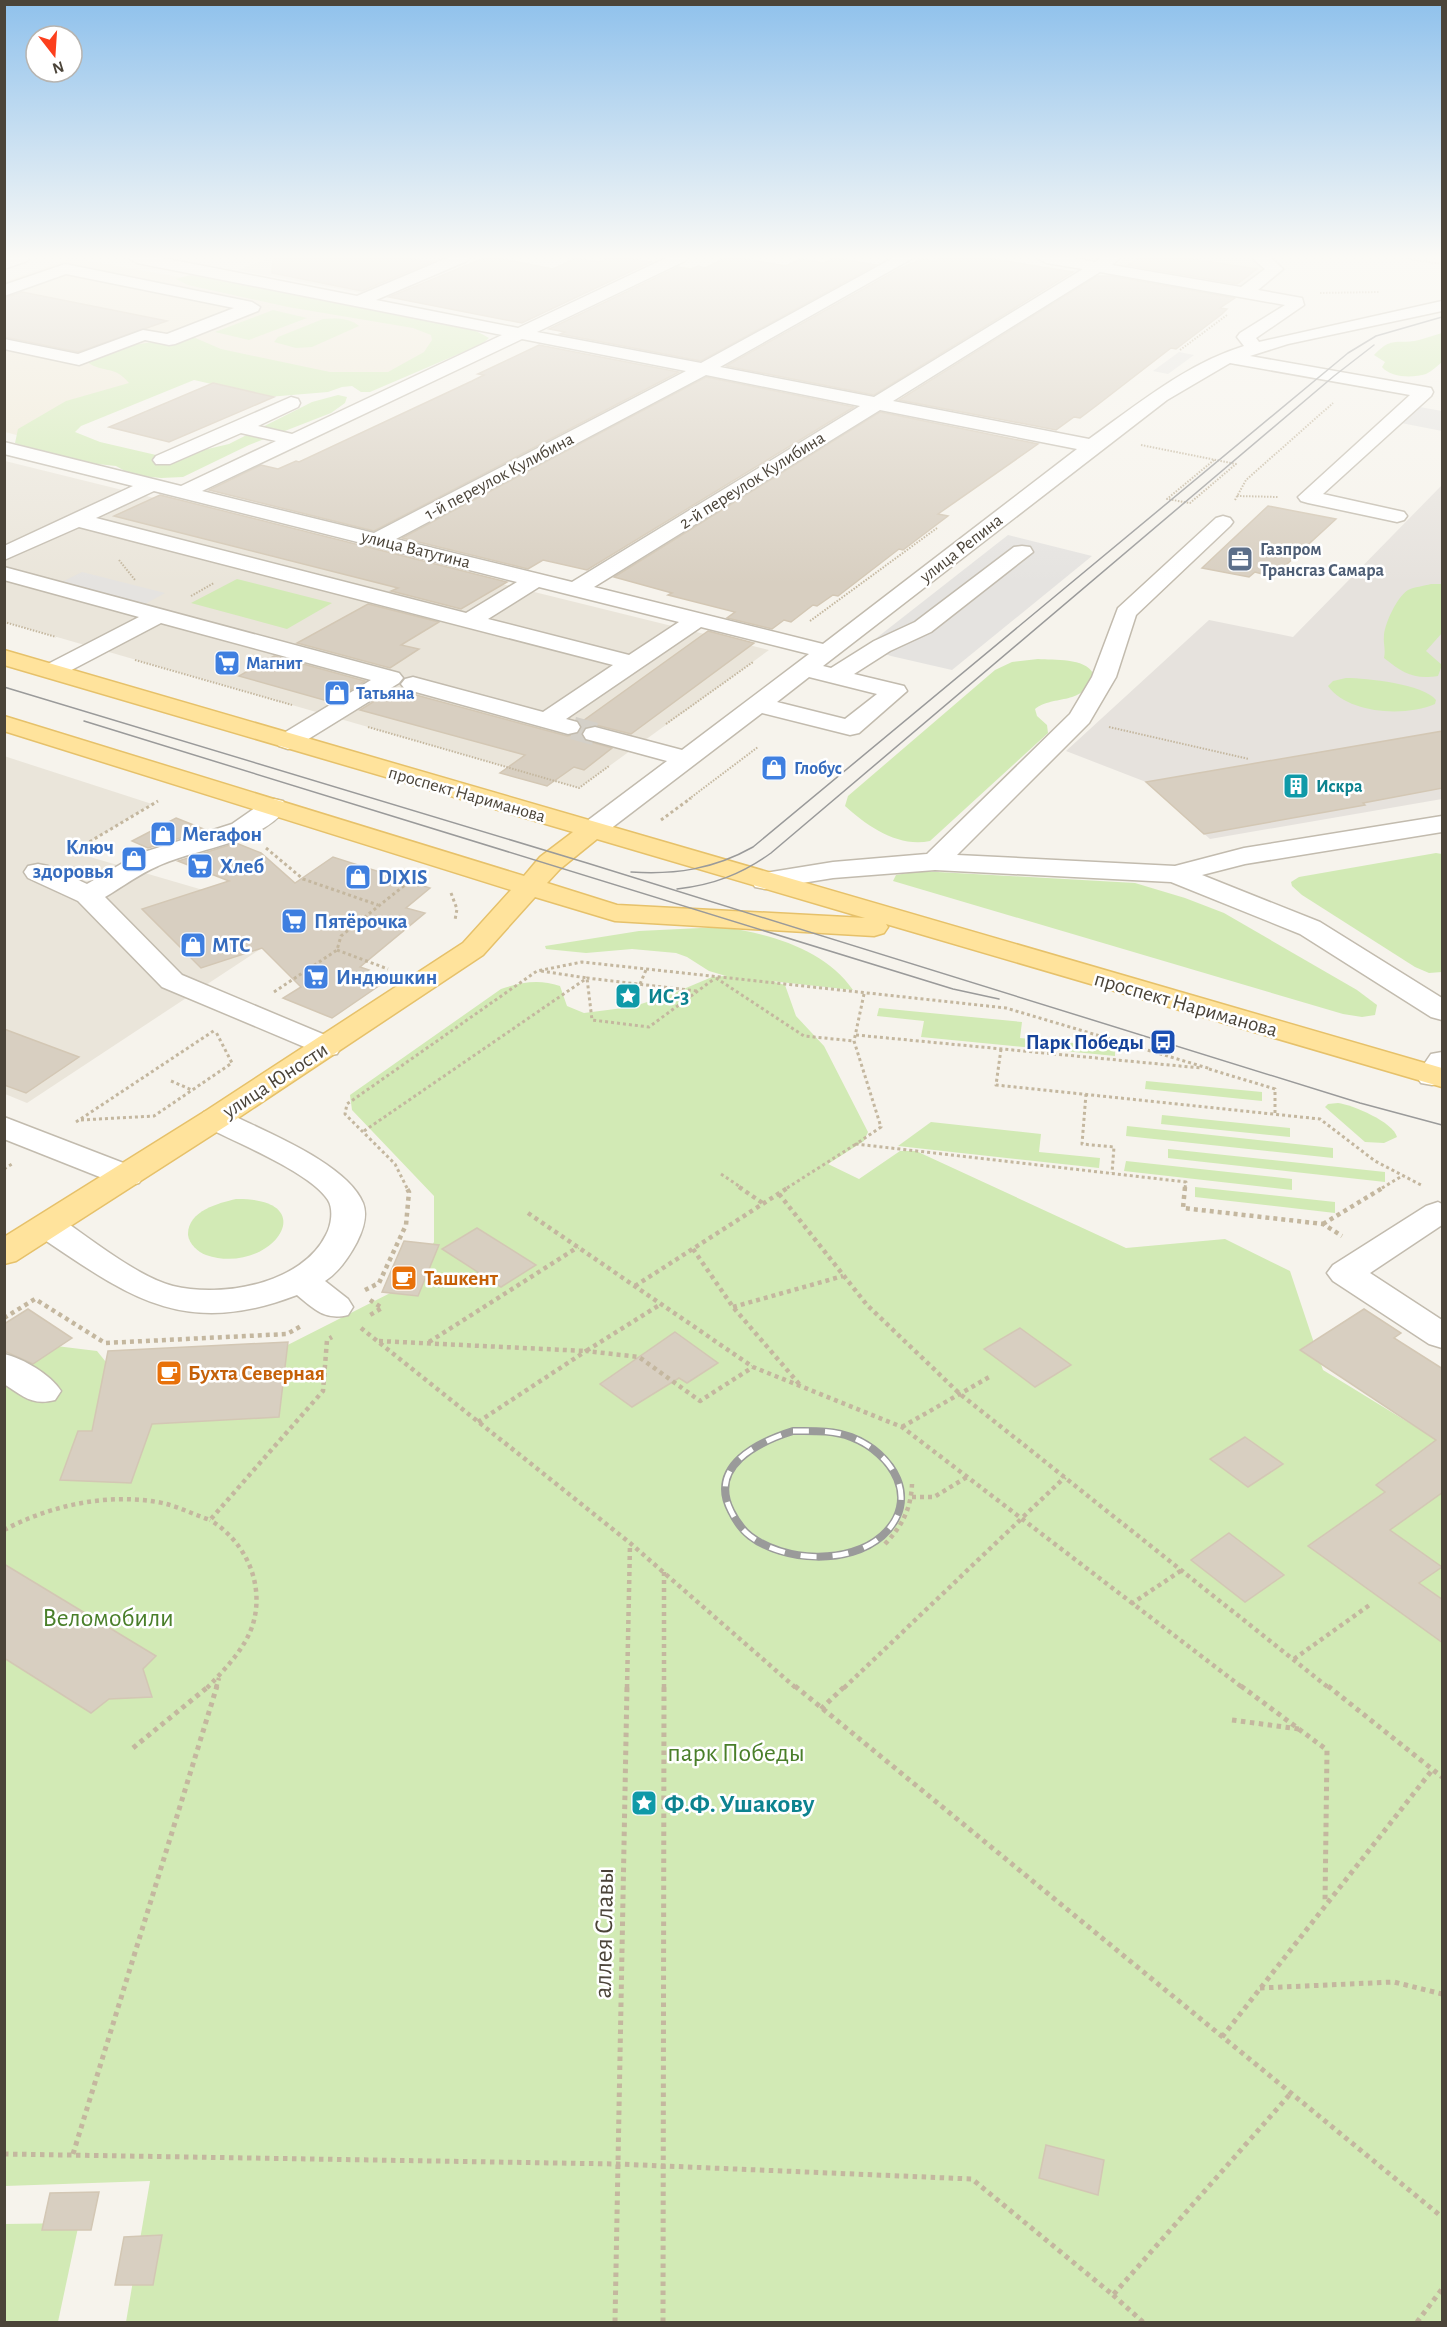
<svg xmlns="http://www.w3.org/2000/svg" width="1447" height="2327" viewBox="0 0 1447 2327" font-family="'Alegreya Sans',sans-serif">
<rect width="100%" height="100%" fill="#f6f3ec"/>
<!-- residential -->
<g fill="#eae5da">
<path d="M269 258H450L366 294 238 270Z"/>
<path d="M1125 258H1270L1286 270 1261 288 1116 265Z"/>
<path d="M5 461 769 650 579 788 5 622Z"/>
<path d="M4 756 152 804 73 852 203 890 262 948 27 1103 5 1094Z"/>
</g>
<!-- industrial -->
<path fill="#e6e2dd" d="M1442 485V799L1210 839 1146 782 1066 751 1209 620 1293 637Z"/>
<!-- education -->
<path fill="#efe8d6" d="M72 258 179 277 482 339 369 389 213 356 24 437 5 432 4 282Z"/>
<!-- green -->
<g fill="#d2eab5">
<path d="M190 275C258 285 325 297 393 311 424 317 462 321 489 338L482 344 370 392H361L352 386 342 387 328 392 268 397 194 380 81 426 75 432 100 442 169 458 229 444 312 402 338 395 347 397 345 403 331 413 249 445 183 477 161 478 132 475 116 466 69 461 15 443 18 429 66 401 129 383C114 364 100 374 85 360L121 343 140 344 185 337H193L221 349 330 372H388L424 352 432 340 431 335 413 328 288 307 188 285 176 279Z"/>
<path d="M273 310 307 318 249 340 215 332Z"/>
<path d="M323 319C335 318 350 318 359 326L312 347 296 348 274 342 278 337Z"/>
<path d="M1442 333V362C1437 366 1432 371 1426 374 1413 378 1391 378 1382 367L1385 362 1374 355C1392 335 1399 345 1419 340 1427 338 1434 335 1442 333Z"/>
<path d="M237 579 332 603 287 629 191 603Z"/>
<path d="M1431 584H1442V633L1426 651 1442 665 1438 676C1414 680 1403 673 1384 658 1386 649 1383 644 1384 635 1385 623 1397 597 1408 590 1414 587 1424 586 1431 584Z"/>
<path d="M1038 659C1054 660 1085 658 1093 673 1085 707 1054 694 1035 709L1037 716 1047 725 1048 733 930 841C899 848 867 826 845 806L848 796 995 670 1012 662Z"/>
<path d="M1346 678C1367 678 1423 684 1436 700L1435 704C1405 717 1348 714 1328 686L1333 681Z"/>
<path d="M1436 853 1442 854V972L1429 973 1415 967 1302 895 1292 886 1291 882 1299 877Z"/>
<path d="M920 871 1135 883 1185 898 1224 913 1357 990 1377 1005 1375 1015 1362 1017 1343 1014 893 881 896 875Z"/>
<path d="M721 927C768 933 825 949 853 990L771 981 785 985 796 1016 824 1046 868 1132 864 1141 828 1164 859 1179 900 1151H916L1126 1248 1225 1239 1290 1271 1323 1370 1442 1443V2322H126L150 2181 5 2186 4 1356 48 1345 97 1351 110 1367 258 1360 412 1282 434 1242V1196L352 1110 350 1095 501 989C522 982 539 979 560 986L567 1006 584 1013 631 1007 667 996 712 977 726 976 709 971 687 957 676 953 632 949 586 953 546 949 545 946 639 931Z"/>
<path d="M879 1008 1022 1022 1020 1038 1115 1047V1056L921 1037 924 1021 877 1016Z"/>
<path d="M1146 1081 1262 1092V1101L1145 1089Z"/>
<path d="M1338 1103C1353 1105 1393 1122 1397 1137L1384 1143 1365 1142 1325 1107 1328 1104Z"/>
<path d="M1162 1115 1290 1128V1137L1161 1124Z"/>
<path d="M931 1122 1041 1134 1039 1152 1100 1158 1099 1168 898 1146Z"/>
<path d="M1127 1126 1333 1148V1158L1126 1136Z"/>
<path d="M1168 1149 1385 1172V1182L1168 1158Z"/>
<path d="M1126 1161 1292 1179V1190L1124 1171Z"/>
<path d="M1195 1187 1335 1202V1213L1195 1197Z"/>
<path d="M236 1199C327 1198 270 1277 206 1255 198 1252 189 1244 188 1235 187 1211 219 1203 236 1199Z"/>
<path d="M79 2223 58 2322H5L4 2224Z"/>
</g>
<!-- parking -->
<g fill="#e5e3e0">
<path d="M1179 352 1194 355 1168 374 1153 371Z"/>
<path d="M1414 406 1442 411V431L1396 422Z"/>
<path d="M1008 535 1092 556 952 670 891 656 865 647Z"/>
<path d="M82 572 165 593 145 604 62 582Z"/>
</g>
<!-- building -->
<g fill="#d8cfc1" stroke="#d3c7b4" stroke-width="1.5">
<path d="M273 258H408L431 262 362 291 272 273Z"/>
<path d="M484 258H498L553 269 576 258 599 262 608 258H628L651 262 522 323 389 297Z"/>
<path d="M725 258H740L786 266 800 259 824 263 834 258 876 265 701 361 560 334 565 332 549 329 678 267 691 269 698 266 705 268Z"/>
<path d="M940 258H987L1073 272 874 395 726 366 899 269 922 259 935 261Z"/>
<path d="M1139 258H1185L1257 269 1237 284 1128 265Z"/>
<path d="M1097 276H1111L1235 298 1220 308 1227 309 1222 314 1176 349 1171 348 1096 406 1080 418 1074 417 1056 430 899 400Z"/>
<path d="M22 292 167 321 78 352 4 337V298Z"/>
<path d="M539 345 679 372 374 531 209 490 261 465 278 469 296 461 299 462 472 381 484 375 478 374Z"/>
<path d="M706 377 854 407 587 570 543 560 528 569 402 538Z"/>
<path d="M213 383 274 397 169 442 109 427Z"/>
<path d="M880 412 1038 444 938 514 948 516 903 550 899 549 838 596 833 595 817 606 813 605 791 622 784 620 772 629 727 618 735 612 668 595 672 593 614 577Z"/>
<path d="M160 495 507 582 461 609 391 591 398 588 114 516Z"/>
<path d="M1268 506 1336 519 1273 577 1255 572 1249 577 1202 568Z"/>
<path d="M368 604 439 622 401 645 419 649 390 668 297 643Z"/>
<path d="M708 631 754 643 631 734 596 725 586 727 581 733 584 740 612 748 584 770 574 767 547 786 500 773 525 755 360 710 394 689 567 736 577 734 582 728 580 723Z"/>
<path d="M274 656 365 681 331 702 239 676Z"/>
<path d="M1443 731V788L1363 803 1365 805 1204 834 1146 782Z"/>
<path d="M176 818 206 830 148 848 132 841Z"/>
<path d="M236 843 261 853 295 883 333 857 430 888 406 908 425 913 360 967 369 970 365 973 386 981 332 1018 283 998 301 987 262 948 201 968 142 909 229 881 178 861Z"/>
<path d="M4 1029 79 1057 26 1093 4 1085Z"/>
<path d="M477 1228 536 1265 501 1287 442 1249Z"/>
<path d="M404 1241 439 1245 418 1296 382 1292Z"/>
<path d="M28 1309 72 1338 33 1364 4 1351V1324Z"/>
<path d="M1364 1309 1401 1333 1394 1338 1443 1369V1492L1390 1530 1442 1567 1419 1583 1443 1600V1643L1308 1546 1385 1492 1376 1485 1436 1440 1300 1350Z"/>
<path d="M1020 1328 1071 1365 1035 1387 984 1349Z"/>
<path d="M675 1332 718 1363 687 1383 679 1378 632 1407 600 1384Z"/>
<path d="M288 1342 279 1417 152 1424 131 1483 60 1480 78 1431H92L108 1351Z"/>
<path d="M1245 1437 1283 1464 1248 1487 1210 1459Z"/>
<path d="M1229 1533 1284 1575 1245 1602 1191 1560Z"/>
<path d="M4 1564 156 1656 143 1669 152 1697 109 1699 91 1713 4 1658Z"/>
<path d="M1046 2145 1104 2160 1098 2195 1039 2178Z"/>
<path d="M99 2192 91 2230H42L50 2193Z"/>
<path d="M162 2235 153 2285H115L124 2237Z"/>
</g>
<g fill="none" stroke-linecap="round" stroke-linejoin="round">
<!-- minor-tunnel -->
<path stroke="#d4d0c8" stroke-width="23" stroke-dasharray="23 11" stroke-linecap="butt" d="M573 728 595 734"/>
<!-- minor casing -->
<g stroke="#c2bbae" stroke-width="3">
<g id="minor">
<path d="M4 258H29L27 261 4 269Z"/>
<path d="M129 258H163L357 296 447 258H469L467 261 376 300 518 328 666 258H687L685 261 537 332 701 363 893 258H913L720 367 874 397 1083 269 1046 263 1038 258H1075L1095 262 1100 258H1120L1112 265 1241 287 1265 269 1252 258H1271L1283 269 1258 290 1302 298 1304 305 1256 338 1259 342 1442 301V311L1288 344 1250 356 1431 388 1433 392 1431 396 1323 494 1404 512 1407 516 1404 520 1397 522 1308 503 1301 501 1298 497 1410 395 1230 363 1167 400 823 666 831 668 874 641 915 622 1014 547 1022 546 1030 547 1033 552 931 632 890 651 854 674 904 686 907 691 859 733 850 735 762 713 601 836 592 838 583 836 579 830 583 824 667 761 586 739 583 734 586 729 595 727 682 750 809 654 701 627 566 719 577 722 580 727 577 732 568 734 405 689 401 684 405 679 413 677 543 712 613 665 79 527 4 560V546L133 486 4 454V442L181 486 276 441 241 433 170 464H156L153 460 156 456 291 397 298 399 300 403 298 407 258 426 292 434 502 335 137 263ZM1100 272 1285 305 1240 333 1237 337 1244 346C1186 364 1138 404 1089 439L893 401ZM522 339 686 371 374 533 202 491ZM706 375 860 406 572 582 396 539ZM880 410 1077 449 823 644 594 587ZM154 491 517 582 466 613 96 518ZM539 587 679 622 629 655 488 619ZM809 677 877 694 845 719 777 702Z"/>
<path d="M65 264 252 302 260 307 258 311 175 344 169 345 145 340 79 365 4 349V339L78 354 143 330 167 334 234 308 66 274 4 296V285Z"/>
<path d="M1223 516 1230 518 1233 522 1230 526 1136 615 1116 677 1089 723 957 855 1175 866 1244 848 1442 816V832L1245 864 1202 875 1320 922 1442 998V1020L1431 1017 1300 934 1171 882 935 870 833 878 765 889 755 887 751 881 755 875 765 873 833 862 927 854 1070 714 1092 677 1118 608 1216 518Z"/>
<path d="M4 567 399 673 403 678 399 683 297 746 288 749 279 746 275 741 279 736 371 680 161 623 60 676 52 678 44 676 40 671 44 666 139 617 4 580Z"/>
<path d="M274 799 283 801 287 807C262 844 196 848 158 866 139 874 122 887 105 897L182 975 337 1040 341 1047 337 1054 326 1056 162 987 78 901 28 878 24 872 28 866 38 864 48 866 87 884 138 854 232 824 265 801Z"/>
<path d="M1442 1052V1083L1432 1085 1421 1083 1416 1076 1431 1054Z"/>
<path d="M215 1109 226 1112C263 1131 347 1163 363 1203 368 1216 363 1230 357 1242 349 1257 339 1272 325 1281L348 1299 353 1307 348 1315C325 1321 314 1309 297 1295 182 1339 128 1296 36 1234L31 1226 36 1218 48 1215 60 1218C91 1239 138 1277 173 1286 222 1298 302 1284 326 1235 331 1226 334 1210 328 1200 310 1172 235 1142 204 1126L199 1119 204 1112Z"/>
<path d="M4 1117 139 1169 144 1176 139 1183 127 1186 115 1183 4 1139Z"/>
<path d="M1438 1202 1442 1204V1225L1370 1273 1442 1320V1348L1429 1344 1333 1281 1327 1273 1333 1265 1426 1206Z"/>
<path d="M4 1354C24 1359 50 1374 61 1391L55 1400C32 1406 23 1396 4 1384Z"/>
</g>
</g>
<!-- major casing -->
<g stroke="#e6c16a" stroke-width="3">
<path id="major" d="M4 650 1442 1068V1087L886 924 888 927 884 933 874 936 615 921 535 897 483 955 226 1126 16 1261 4 1264V1237L204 1112 463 943 511 890 4 731V716L524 876 540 857 573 832 4 665ZM597 839 865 918 617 905 547 883 560 869Z"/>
</g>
<!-- path-far3 -->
<g stroke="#c4b79f" stroke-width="2" stroke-dasharray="1.5 1.5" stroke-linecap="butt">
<path d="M1402 258 1442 264"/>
<path d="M1320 293 1379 292"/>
<path d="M1180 350 1227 315"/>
<path d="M1141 445 1236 464 1190 503 1167 499 1214 460"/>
<path d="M1237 496 1278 497"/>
<path d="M1235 500 1246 480 1333 403"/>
<path d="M119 560 135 580"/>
<path d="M191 596 214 583"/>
<path d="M810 621 937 528"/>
<path d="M4 622 56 637"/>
<path d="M135 660 292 705"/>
<path d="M666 724 753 662"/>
<path d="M368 727 579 788 609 766"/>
<path d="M1109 727 1249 759"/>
<path d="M689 799 758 747"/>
</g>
<!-- path-far2 -->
<g stroke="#c4b79f" stroke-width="3" stroke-dasharray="3 3" stroke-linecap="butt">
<path d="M661 820 691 798"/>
<path d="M266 848 303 879 378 905"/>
<path d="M69 854 158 801"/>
<path d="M451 893 457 909 455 920"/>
<path d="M337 950 388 969"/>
<path d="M541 971 587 978 592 1020 649 1027 714 979"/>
<path d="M716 978 804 1036 854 1041"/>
<path d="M640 984 646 970"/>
<path d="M274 992 337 950 341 936 410 881"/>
<path d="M864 994 854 1041 881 1127 856 1144 1186 1182 1185 1188"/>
<path d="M856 1035 1201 1068"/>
<path d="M1001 1049 996 1085 1320 1119 1375 1161 1423 1186"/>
<path d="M1209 1069 1275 1089V1114"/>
<path d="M171 1081 192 1090"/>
<path d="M1086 1094 1082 1144 1114 1147 1112 1173"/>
<path d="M81 1120 154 1116 232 1063 216 1032"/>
<path d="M76 1122 215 1030"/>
<path d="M364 1131 587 978 697 991"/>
<path d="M4 1169 12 1164"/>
<path d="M721 1174 742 1188"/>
<path d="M407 1188 395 1164 345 1114 347 1104 537 971 582 962 1006 1008 1211 1069"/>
<path d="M787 1188 856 1144"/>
<path d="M1382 1188 1402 1176"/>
</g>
<!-- path-far1 -->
<g stroke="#c4b79f" stroke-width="4.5" stroke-dasharray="4 4" stroke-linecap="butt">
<path d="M739 1187 764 1204"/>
<path d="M1185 1187 1183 1208 1323 1224 1342 1236"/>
<path d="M779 1194 867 1305 960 1394 1329 1688"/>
<path d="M528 1213 753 1367 902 1427 1243 1688"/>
<path d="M1323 1224 1384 1187"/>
<path d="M693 1249 733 1307 800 1385"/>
<path d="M635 1286 789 1187"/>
<path d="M365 1290 379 1283 406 1225 409 1192 406 1187"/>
<path d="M370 1300 382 1308 370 1315"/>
<path d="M733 1307 843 1276"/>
<path d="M4 1318 35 1299 105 1343 287 1334 303 1325"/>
<path d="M361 1328 630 1543 796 1688"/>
<path d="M379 1341 586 1351 661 1304"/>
<path d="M429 1342 578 1247"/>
<path d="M478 1422 586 1351 639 1357 700 1401 753 1367"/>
<path d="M902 1427 991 1376"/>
<path d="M912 1497H934L967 1477"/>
<path d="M4 1530C49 1506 106 1493 157 1502 176 1505 192 1514 210 1520L323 1391 327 1340 332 1337"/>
<path d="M885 1544C902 1526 911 1509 912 1484"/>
<path d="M1131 1604 1182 1570"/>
<path d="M1294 1659 1371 1604"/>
<path d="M207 1688C225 1669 245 1649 253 1624 265 1583 245 1541 210 1520"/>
<path d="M216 1688 219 1678"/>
<path d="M627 1688 630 1544"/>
<path d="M664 1688V1572"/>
<path d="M844 1688 1065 1477"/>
</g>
<!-- path -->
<g stroke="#c4b79f" stroke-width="5" stroke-dasharray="4.5 4.5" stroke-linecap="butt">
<path d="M795 1686 1442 2217"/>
<path d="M1241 1686 1327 1750 1325 1903"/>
<path d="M1328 1686 1442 1777"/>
<path d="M821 1709 845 1686"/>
<path d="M1232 1720 1299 1729"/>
<path d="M133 1748 209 1686"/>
<path d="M1260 1988 1394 1982 1442 1994"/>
<path d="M1222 2037 1433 1769"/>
<path d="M4 2154 617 2164 972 2179 1113 2295 1291 2093"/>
<path d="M73 2154 217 1686"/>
<path d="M1113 2295 1143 2322"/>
<path d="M615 2322 627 1686"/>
<path d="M663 2322 664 1686"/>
<path d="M1417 2322 1442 2289"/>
</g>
<!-- minor -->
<use href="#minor" fill="#fff" fill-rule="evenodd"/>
<!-- major -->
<use href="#major" fill="#ffe39c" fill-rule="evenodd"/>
<!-- tram -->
<g stroke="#9a9a9a" stroke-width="1.5">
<path d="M4 687 587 863 1360 1103 1442 1125"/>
<path d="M84 721 953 989 999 999"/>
<path d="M631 872C675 875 714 869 753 847L1348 353 1376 336 1442 317"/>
<path d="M677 889C713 885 742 874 771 853L1334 376 1374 345"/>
</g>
<!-- rail casing -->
<g stroke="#9a9a9a" stroke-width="8">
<path id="rail" d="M793 1431C812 1431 833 1430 851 1437 893 1453 922 1500 882 1536 849 1565 784 1562 750 1536 741 1529 736 1521 731 1511 708 1466 758 1442 793 1431Z"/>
</g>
<!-- rail -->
<use href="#rail" stroke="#fff" stroke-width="5" stroke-dasharray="16" stroke-linecap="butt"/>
</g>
<!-- sky -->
<linearGradient id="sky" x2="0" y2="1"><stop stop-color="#8fc1ec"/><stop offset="0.44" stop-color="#fbfaf6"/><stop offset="1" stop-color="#fbfaf6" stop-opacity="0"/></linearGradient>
<rect width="1447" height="584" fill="url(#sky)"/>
<!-- icons -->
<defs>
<g id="office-square" transform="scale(1.35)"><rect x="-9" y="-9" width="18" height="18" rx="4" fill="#5c6f8a" stroke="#fff"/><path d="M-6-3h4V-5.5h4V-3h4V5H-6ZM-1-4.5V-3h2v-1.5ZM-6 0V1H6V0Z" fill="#fff"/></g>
<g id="supermarket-square" transform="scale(1.35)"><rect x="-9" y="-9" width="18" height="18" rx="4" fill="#3f7fe0" stroke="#fff"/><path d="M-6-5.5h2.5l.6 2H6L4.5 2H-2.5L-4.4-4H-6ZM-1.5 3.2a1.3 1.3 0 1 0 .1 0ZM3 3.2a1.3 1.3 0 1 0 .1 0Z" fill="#fff"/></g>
<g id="shop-square" transform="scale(1.35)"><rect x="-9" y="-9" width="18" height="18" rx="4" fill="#3f7fe0" stroke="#fff"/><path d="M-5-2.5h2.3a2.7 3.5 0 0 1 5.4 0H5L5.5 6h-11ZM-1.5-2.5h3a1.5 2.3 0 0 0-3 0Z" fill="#fff"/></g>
<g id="building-square" transform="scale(1.35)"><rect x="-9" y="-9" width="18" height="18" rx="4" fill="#0f9aa8" stroke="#fff"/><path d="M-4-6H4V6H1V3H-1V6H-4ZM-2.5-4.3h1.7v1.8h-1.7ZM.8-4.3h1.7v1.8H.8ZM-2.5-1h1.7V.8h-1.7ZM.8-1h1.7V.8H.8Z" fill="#fff"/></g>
<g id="sight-square" transform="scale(1.35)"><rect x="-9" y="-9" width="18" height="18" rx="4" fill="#0f9aa8" stroke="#fff"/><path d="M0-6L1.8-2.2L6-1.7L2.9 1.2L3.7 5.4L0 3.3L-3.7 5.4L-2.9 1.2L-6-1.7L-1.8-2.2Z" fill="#fff"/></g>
<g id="bus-square" transform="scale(1.35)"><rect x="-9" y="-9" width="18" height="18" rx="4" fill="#1a4fb4" stroke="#fff"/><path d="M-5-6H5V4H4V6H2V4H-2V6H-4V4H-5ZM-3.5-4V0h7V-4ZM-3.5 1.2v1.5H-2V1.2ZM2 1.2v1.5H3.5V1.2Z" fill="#fff"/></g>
<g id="cafe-square" transform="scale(1.35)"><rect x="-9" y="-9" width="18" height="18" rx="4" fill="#e8710a" stroke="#fff"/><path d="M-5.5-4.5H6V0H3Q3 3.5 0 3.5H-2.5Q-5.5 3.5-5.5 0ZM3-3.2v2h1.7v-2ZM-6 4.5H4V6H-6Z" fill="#fff"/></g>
</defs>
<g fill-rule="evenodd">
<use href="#office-square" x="1240" y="559"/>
<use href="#supermarket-square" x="227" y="663"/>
<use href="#shop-square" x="337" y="693"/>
<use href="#shop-square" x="774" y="768"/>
<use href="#building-square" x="1296" y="786"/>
<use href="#shop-square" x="163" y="834"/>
<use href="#shop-square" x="134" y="859"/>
<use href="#supermarket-square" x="200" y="866"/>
<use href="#shop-square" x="358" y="877"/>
<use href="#supermarket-square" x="294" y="921"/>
<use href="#shop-square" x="193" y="945"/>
<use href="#supermarket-square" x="316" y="977"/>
<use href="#sight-square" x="628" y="996"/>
<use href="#bus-square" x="1163" y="1042"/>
<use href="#cafe-square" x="404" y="1278"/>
<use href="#cafe-square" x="169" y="1373"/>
<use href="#sight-square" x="644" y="1803"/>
</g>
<g text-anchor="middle" stroke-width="5" stroke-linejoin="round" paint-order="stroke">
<!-- far-street labels -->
<g font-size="18" fill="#4b4439" stroke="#fff">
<text transform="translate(499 476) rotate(-28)" y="6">1-й переулок Кулибина</text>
<text transform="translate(752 480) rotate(-32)" y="6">2-й переулок Кулибина</text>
<text transform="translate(961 548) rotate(-38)" y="6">улица Репина</text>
<text transform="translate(416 549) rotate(14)" y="6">улица Ватутина</text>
<text transform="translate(467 794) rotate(16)" y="6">проспект Нариманова</text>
</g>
<!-- far-service labels -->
<g font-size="18" font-weight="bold" fill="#4e5e75" stroke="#fff" text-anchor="start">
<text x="1260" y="555">Газпром<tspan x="1260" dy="21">Трансгаз Самара</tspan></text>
</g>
<!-- far-shop labels -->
<g font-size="18" font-weight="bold" fill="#366cbe" stroke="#fff" text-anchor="start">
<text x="246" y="669">Магнит</text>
<text x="356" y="699">Татьяна</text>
<text x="794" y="774">Глобус</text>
</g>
<!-- far-culture labels -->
<g font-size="18" font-weight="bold" fill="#0d838f" stroke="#fff" text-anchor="start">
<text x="1316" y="792">Искра</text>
</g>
<!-- shop labels -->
<g font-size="21" font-weight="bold" fill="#366cbe" stroke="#fff" text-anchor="start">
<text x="182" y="841">Мегафон</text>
<text x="114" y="854" text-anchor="end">Ключ<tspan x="114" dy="24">здоровья</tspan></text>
<text x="220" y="873">Хлеб</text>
<text x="378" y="884">DIXIS</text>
<text x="314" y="928">Пятёрочка</text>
<text x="212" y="952">МТС</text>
<text x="336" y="984">Индюшкин</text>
</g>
<!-- culture labels -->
<g font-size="21" font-weight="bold" fill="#0d838f" stroke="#fff" text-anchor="start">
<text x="648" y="1003">ИС-3</text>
</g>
<!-- street labels -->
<g font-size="21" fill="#4b4439" stroke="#fff">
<text transform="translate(1186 1004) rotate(16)" y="7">проспект Нариманова</text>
<text transform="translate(275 1080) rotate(-33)" y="7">улица Юности</text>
</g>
<!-- transit labels -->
<g font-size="21" font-weight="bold" fill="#164399" stroke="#fff" text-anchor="end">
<text x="1144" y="1049">Парк Победы</text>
</g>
<!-- food labels -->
<g font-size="21" font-weight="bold" fill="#c56008" stroke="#fff" text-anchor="start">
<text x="424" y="1285">Ташкент</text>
<text x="188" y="1380">Бухта Северная</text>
</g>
<!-- near-park labels -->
<g font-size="26" fill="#4a7f2a" stroke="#fff">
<text x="108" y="1626">Веломобили</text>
<text x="736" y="1761">парк Победы</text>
</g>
<!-- near-culture labels -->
<g font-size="26" font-weight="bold" fill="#0d838f" stroke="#fff" text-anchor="start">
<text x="664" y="1812">Ф.Ф. Ушакову</text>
</g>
<!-- near-street labels -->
<g font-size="26" fill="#4b4439" stroke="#fff">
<text transform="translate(603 1933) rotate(-89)" y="9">аллея Славы</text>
</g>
</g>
<!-- border -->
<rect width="1447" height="2327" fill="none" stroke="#4b4439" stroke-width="12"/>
<!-- north arrow -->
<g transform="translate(54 54) rotate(163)"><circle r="28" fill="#ffffff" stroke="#b7b4b0" stroke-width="1.5"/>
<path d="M0-4.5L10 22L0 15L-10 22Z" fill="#fc3f1d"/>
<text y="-9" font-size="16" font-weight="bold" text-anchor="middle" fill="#4b4439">N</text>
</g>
</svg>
